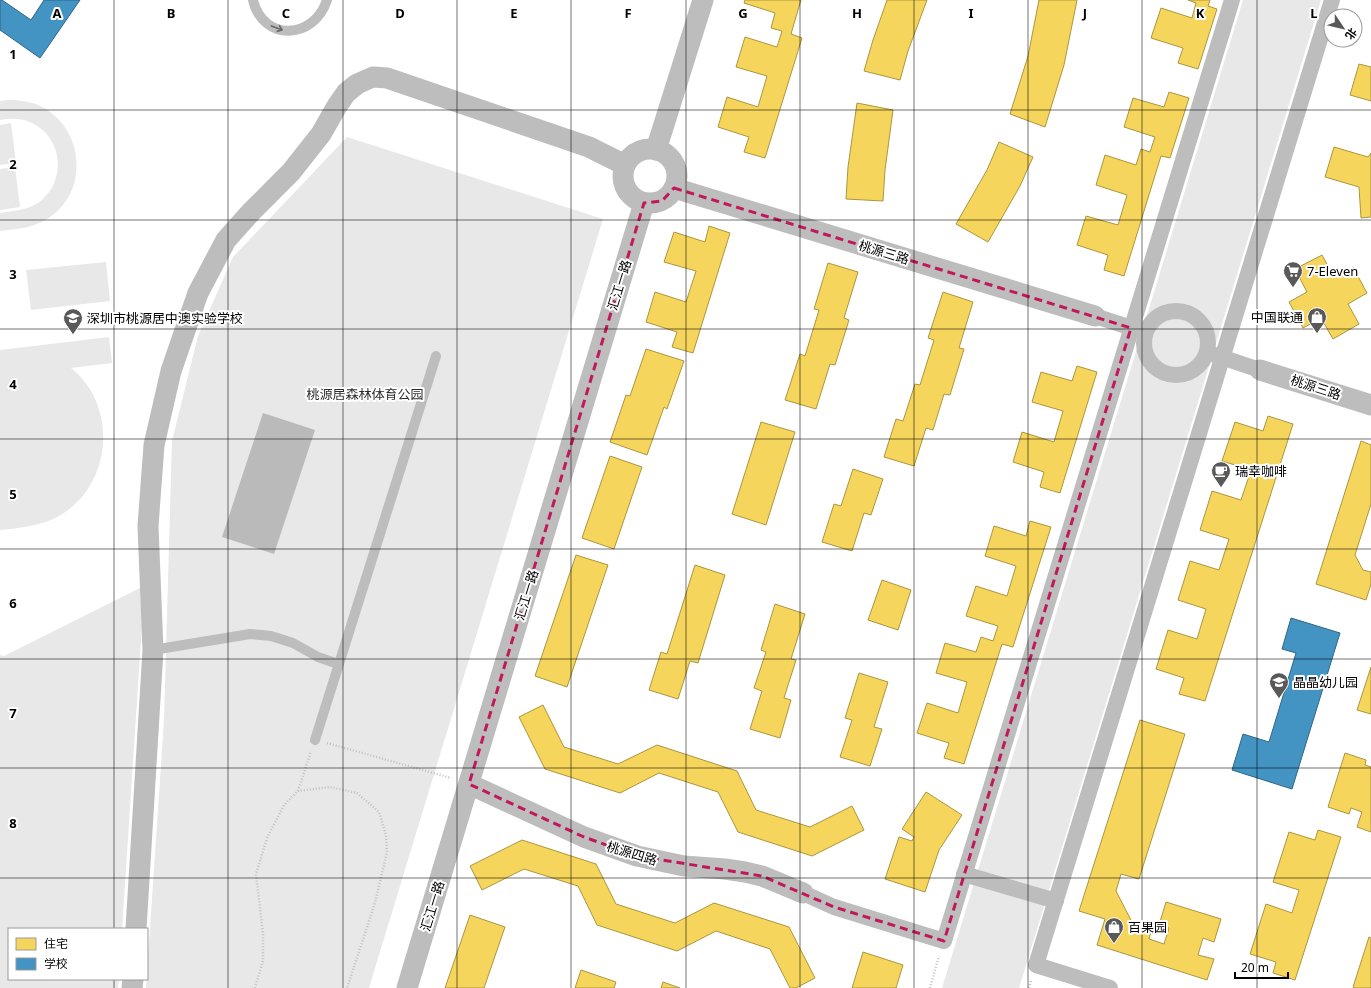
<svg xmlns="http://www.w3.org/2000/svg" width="1371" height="988" viewBox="0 0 1371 988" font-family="'Noto Sans','Noto Sans SC',sans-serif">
<rect width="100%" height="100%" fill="#fff"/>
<!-- green -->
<g fill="#e8e8e8">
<path d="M1243 0H1321L1019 988H942Z"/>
<path d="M7 100C22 100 38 102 50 112 86 138 86 196 47 219 32 228 17 229 0 231V213C13 211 27 210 38 203 68 182 63 136 30 122 21 118 10 118 0 120V101Z"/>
<path d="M11 123 16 163 0 165V125Z"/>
<path d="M347 137 603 219 369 988H146L164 720 172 441 198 336 233 257Z"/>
<path d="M15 167 20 207 0 210V169Z"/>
<path d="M106 262 110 301 31 310 26 270Z"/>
<path d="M109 337 112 363 71 368C119 406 112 486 59 516 41 526 20 528 0 530V350Z"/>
<path d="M140 588 142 625 122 929H9V979H119L118 988H0V655L4 656Z"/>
</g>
<!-- water -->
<path fill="#bababa" d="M263 413 315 430 274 554 222 537Z"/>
<!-- homes -->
<g fill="#f6d55c" stroke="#ac9540">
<path d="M745 0H801L791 34 802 38 765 158 744 152 749 137 718 127 727 97 758 107 767 76 736 67 745 37 777 47 782 31 771 28 775 13 744 3Z"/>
<path d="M887 0H927L908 51 900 80 864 71 873 40Z"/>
<path d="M1039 0H1077L1064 65 1045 127 1010 114 1028 56Z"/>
<path d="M1188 0H1210L1208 6 1217 9 1198 69 1178 63 1183 48 1151 38 1161 8 1192 18 1196 3Z"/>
<path d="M1359 64 1371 67V101L1350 95Z"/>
<path d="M1169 92 1189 98 1170 158 1161 156 1124 276 1104 270 1108 255 1077 245 1086 216 1118 225 1127 195 1096 185 1105 155 1136 165 1141 149 1150 152 1155 137 1124 127 1133 98 1164 107Z"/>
<path d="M857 103 893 110 885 170 883 201 846 199 848 167Z"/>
<path d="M999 142 1033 157 1020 186 988 242 956 224 987 170Z"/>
<path d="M1334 147 1368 157 1371 153V217L1361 218 1359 187 1325 177Z"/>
<path d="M709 226 730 233 693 353 672 347 677 332 646 322 655 292 686 302 696 271 664 262 674 232 705 242Z"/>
<path d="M1322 255 1334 277 1353 267 1367 293 1348 304 1359 324 1333 339 1321 318 1303 328 1289 302 1307 292 1295 269Z"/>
<path d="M828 263 858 272 844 318 849 320 835 365 830 364 816 409 785 400 800 354 805 356 819 310 814 309Z"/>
<path d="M943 292 973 302 959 348 964 349 950 395 944 394 933 430 926 428 914 466 884 457 896 419 903 421 915 384 920 385 934 340 928 338Z"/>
<path d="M646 349 684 361 667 409 664 407 647 455 610 442 626 395 630 396Z"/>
<path d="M1077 366 1097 372 1060 493 1040 487 1044 472 1013 462 1022 432 1054 442 1063 411 1032 402 1041 372 1072 381Z"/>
<path d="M1268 416 1293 424 1205 701 1179 694 1184 678 1156 669 1168 630 1197 639 1206 609 1178 600 1190 561 1219 570 1229 539 1200 530 1212 491 1241 500 1251 470 1222 461 1235 422 1263 431Z"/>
<path d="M761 422 795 432 766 525 732 514Z"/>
<path d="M1361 441 1371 445V504L1355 555 1363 570 1371 572V584L1366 600 1316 584Z"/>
<path d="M610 456 642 467 614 549 582 538Z"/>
<path d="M853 469 883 479 871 515 864 513 852 551 822 542 834 504 841 506Z"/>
<path d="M1030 521 1051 527 1013 647 1002 644 964 764 944 758 949 743 917 733 927 703 958 713 967 682 936 673 945 643 976 652 981 637 993 641 998 626 966 616 976 586 1007 596 1016 566 985 556 994 526 1026 536Z"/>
<path d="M576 555 608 565 567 687 535 676Z"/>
<path d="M695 565 725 575 698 663 690 661 678 699 649 690 661 652 667 654Z"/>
<path d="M882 580 911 590 898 630 868 620Z"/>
<path d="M775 604 805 614 791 659 796 660 784 698 791 700 780 738 750 729 762 691 754 688 766 652 761 650Z"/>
<path d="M1371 667V714L1357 710Z"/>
<path d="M859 673 888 682 874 727 882 729 870 766 840 757 852 720 845 718Z"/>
<path d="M543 705 564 747 618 764 657 745 737 771 756 810 810 827 852 806 864 830 812 856 738 832 718 792 659 773 620 793 545 769 519 717Z"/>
<path d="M1140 720 1185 734 1139 879 1121 874 1116 891 1134 926 1151 932 1149 939 1164 944 1169 928 1159 925 1166 902 1221 919 1214 942 1203 938 1198 955 1214 959 1207 980 1097 945 1105 919 1079 911Z"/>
<path d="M1345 753 1366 760 1365 765 1371 767V832L1357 827 1362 812 1351 808 1349 814 1328 807Z"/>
<path d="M926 792 962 815 939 850 925 892 885 879 899 837 912 841 914 837 902 829Z"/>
<path d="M1318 830 1341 837 1295 980 1273 973 1276 962 1250 954 1266 904 1292 913 1299 890 1273 882 1289 832 1315 840Z"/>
<path d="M522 840 596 864 616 904 675 923 714 903 789 927 815 978 796 988H790L770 949 716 931 677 951 597 925 578 886 524 869 482 890 470 866Z"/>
<path d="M470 915 505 927 484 988H445Z"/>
<path d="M1369 937 1371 938V988H1356L1353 987Z"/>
<path d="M863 952 903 965 896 988H852Z"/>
<path d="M581 970 616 982 614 988H575Z"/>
<path d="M663 982 680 988H661Z"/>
</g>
<!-- schools -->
<g fill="#4393c3" stroke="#2f6788">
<path d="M0 0H2L31 20 44 0H80L40 58 0 30Z"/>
<path d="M1291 618 1340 633 1292 789 1232 770 1243 734 1269 742 1296 653 1282 649Z"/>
</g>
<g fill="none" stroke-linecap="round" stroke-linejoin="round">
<!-- path -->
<g stroke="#c2c2c2" stroke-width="2.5" stroke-dasharray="1 2" stroke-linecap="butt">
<path d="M327 743 451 778"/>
<path d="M298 791 311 751"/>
<path d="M255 988 263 961V934L256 874 267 838 284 805 298 791 330 787 357 793 379 812 386 835 387 852 375 903 347 988"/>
<path d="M930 988 939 956"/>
<path d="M1029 988 1031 981"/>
</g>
<!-- service -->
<g stroke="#bdbdbd" stroke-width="10">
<path d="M253 0C263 42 314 40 327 0"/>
<path d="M153 650 250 634 271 636 293 643 318 657 338 664"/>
<path d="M315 740 436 356"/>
</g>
<!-- pedestrian -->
<g stroke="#bdbdbd" stroke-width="16">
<circle cx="1176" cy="343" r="32"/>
<path d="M1095 316 1141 331"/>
<path d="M1212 354 1260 370"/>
<path d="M964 874 1056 901"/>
<path d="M803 893 834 907 944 941 1232 0"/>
<path d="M1110 988 1036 965 1332 0"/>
</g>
<!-- minor -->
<g stroke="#bdbdbd" stroke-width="21">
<circle cx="650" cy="176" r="27"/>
<path d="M656 150 703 0"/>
<path d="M674 188 1095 316"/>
<path d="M1260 370 1371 405"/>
<path d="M469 784 584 837 637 856 684 866 725 869 745 872 762 876 803 893"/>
<path d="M136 929 153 650 148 526 154 445 171 371 198 293 226 240 251 212 291 172 321 134 337 106 346 93 357 84 373 77 387 78 589 147 625 165"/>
<path d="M132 988 133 979"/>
<path d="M407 988 644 203"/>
</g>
</g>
<!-- one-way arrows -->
<defs><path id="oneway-shaft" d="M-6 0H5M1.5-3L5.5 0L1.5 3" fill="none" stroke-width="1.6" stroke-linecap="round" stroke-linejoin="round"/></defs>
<use stroke="#686868" href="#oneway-shaft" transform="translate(277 28) rotate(20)"/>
<!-- marked area -->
<path fill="none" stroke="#c2185b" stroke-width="3" stroke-dasharray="8 5" stroke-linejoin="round" d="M674 188 1131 328 944 941 834 907 762 876 637 856 584 837 469 784 644 203 662 201Z"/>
<!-- grid -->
<path fill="none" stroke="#000" stroke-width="1" stroke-opacity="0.55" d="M114 0V929M228 0V988M343 0V988M457 0V988M571 0V988M686 0V988M800 0V988M914 0V988M1028 0V988M1142 0V988M1257 0V988M0 110H1371M0 220H1371M0 329H1371M0 439H1371M0 549H1371M0 659H1371M0 768H1371M0 878H1371M114 979V988"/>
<!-- icons -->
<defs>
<g id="supermarket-pin" transform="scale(1)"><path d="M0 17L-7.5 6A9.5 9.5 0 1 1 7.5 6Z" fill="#595959" stroke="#fff"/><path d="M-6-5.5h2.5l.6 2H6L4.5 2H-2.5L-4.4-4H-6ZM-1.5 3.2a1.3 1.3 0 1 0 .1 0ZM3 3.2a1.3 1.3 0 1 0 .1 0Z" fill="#fff"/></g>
<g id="shop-pin" transform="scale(1)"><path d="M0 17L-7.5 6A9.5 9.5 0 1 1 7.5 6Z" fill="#595959" stroke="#fff"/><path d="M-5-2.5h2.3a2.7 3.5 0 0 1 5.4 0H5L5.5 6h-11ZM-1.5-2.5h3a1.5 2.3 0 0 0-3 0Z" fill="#fff"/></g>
<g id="school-pin" transform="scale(1)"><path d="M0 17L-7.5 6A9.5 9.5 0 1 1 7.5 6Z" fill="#595959" stroke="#fff"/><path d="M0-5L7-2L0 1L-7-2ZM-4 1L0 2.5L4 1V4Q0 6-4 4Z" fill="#fff"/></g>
<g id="cafe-pin" transform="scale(1)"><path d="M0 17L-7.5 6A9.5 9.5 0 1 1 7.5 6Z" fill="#595959" stroke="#fff"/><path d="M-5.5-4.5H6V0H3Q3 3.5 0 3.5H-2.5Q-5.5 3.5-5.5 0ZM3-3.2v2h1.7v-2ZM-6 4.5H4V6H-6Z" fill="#fff"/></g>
</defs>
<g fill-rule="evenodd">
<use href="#supermarket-pin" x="1293" y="271"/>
<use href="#shop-pin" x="1317" y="317"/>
<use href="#school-pin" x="73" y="318"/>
<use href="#cafe-pin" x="1221" y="471"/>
<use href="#school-pin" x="1279" y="682"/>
<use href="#shop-pin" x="1114" y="927"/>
</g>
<g text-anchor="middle" stroke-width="4" stroke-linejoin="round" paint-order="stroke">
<!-- street labels -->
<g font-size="13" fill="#000" stroke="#fff">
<text transform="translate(884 252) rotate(17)" y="5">桃源三路</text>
<text transform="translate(619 285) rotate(-73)" y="5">汇江一路</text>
<text transform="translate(1316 387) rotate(18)" y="5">桃源三路</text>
<text transform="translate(526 595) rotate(-73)" y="5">汇江一路</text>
<text transform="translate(632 853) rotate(17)" y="5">桃源四路</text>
<text transform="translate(432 906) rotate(-73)" y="5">汇江一路</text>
</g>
<!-- poi labels -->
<g font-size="13" fill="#000" stroke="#fff" text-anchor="start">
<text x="1307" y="276">7-Eleven</text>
<text x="1303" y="322" text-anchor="end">中国联通</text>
<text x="87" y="323">深圳市桃源居中澳实验学校</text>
<text x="1235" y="476">瑞幸咖啡</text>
<text x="1293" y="687">晶晶幼儿园</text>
<text x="1128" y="932">百果园</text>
</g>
<!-- park labels -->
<g font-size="13" fill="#2c2c2c" stroke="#fff">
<text x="365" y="399">桃源居森林体育公园</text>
</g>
</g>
<g font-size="13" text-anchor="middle" font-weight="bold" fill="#000" stroke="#fff" stroke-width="4" stroke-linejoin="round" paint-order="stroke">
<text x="57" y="18">A</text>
<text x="171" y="18">B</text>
<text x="286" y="18">C</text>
<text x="400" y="18">D</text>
<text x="514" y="18">E</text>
<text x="628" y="18">F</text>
<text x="743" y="18">G</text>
<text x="857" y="18">H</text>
<text x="971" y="18">I</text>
<text x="1085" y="18">J</text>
<text x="1200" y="18">K</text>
<text x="1314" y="18">L</text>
<text x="13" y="59">1</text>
<text x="13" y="169">2</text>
<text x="13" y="279">3</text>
<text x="13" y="389">4</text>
<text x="13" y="499">5</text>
<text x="13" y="608">6</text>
<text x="13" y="718">7</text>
<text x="13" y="828">8</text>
</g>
<!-- legend -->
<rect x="8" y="928" width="140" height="52" fill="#ffffff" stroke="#999999"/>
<rect x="16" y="938" width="20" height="12" fill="#f6d55c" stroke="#999999"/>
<text x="44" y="948" font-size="12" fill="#000000">住宅</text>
<rect x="16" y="958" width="20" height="12" fill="#4393c3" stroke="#999999"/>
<text x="44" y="968" font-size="12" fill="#000000">学校</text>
<!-- north arrow -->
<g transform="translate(1343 28) rotate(125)"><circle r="19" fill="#ffffff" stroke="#999999"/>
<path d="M0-3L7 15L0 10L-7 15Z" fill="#595959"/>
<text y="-6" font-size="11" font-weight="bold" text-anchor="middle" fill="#000000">北</text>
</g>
<!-- scale -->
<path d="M1235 972v6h53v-6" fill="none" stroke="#000000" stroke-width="2"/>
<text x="1241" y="972" font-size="12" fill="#000000" stroke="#ffffff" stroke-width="3" paint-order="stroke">20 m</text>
</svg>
